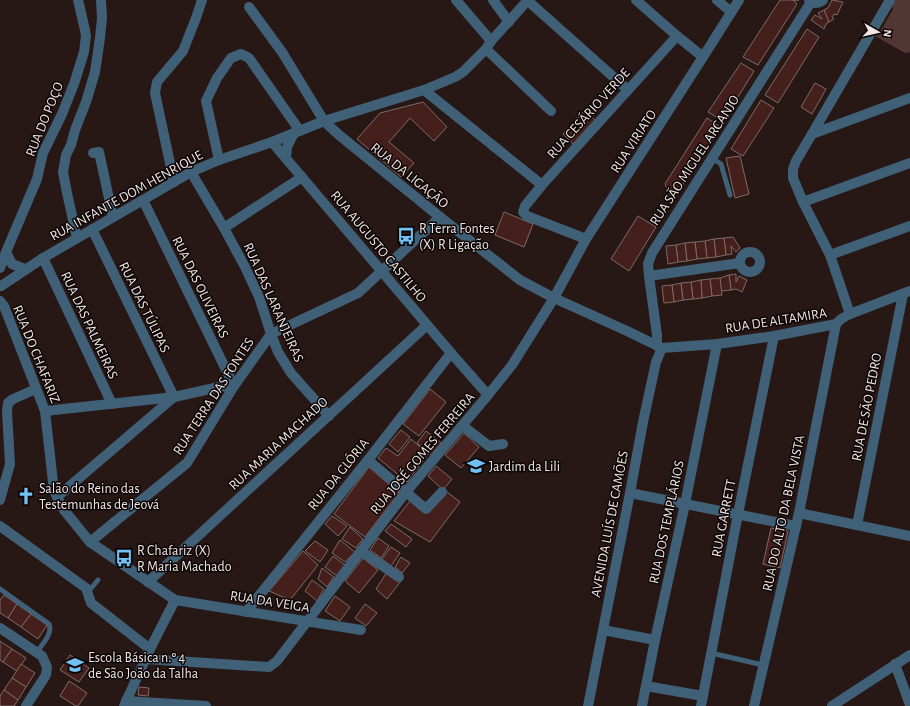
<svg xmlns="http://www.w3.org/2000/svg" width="910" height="706" viewBox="0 0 910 706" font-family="'Alegreya Sans',sans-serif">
<rect width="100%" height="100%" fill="#271816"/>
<!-- park -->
<path fill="#523633" d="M895 0H910V52L905 53 875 36 879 34 893 9 892 6Z"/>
<!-- building -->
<g fill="#451f1c" stroke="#7d6a68">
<path d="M780 0H799H793L797 4 758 65 743 57Z"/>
<path d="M832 0 843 2 837 15 834 14 832 17 834 19 829 22 824 10 828 8Z"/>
<path d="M824 10 829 22 826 24 824 29 811 20 815 15 822 19 818 13Z"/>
<path d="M807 29 819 37 778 103 765 95Z"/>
<path d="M741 63 754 71 723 121 708 112Z"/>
<path d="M815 83 826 89 812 114 801 107Z"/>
<path d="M761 100 774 108 743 156 731 149Z"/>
<path d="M423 102 447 127 434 141 410 118 389 142 414 163 401 177 357 139 380 113Z"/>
<path d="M585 110 595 120 573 144 563 134Z"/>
<path d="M707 118 720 127 680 189 673 187 677 192 670 195 665 184Z"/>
<path d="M740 156 749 194 735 198 726 158Z"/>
<path d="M504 212 533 224 524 247 495 235Z"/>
<path d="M638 216 656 227 629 271 611 259Z"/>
<path d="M733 237 740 248 736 252 731 246 732 254 726 255 724 238Z"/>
<path d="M724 238 726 255 716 257 714 239Z"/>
<path d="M714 239 716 257 707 258 705 241Z"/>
<path d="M705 241 707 258 697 259 695 242Z"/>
<path d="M695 242 697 259 687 261 685 243Z"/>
<path d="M685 243 687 261 678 262 676 245Z"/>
<path d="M676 245 678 262 668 264 666 246Z"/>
<path d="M736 274V282L739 276 747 280 742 292 736 289 731 290 729 275Z"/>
<path d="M729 275 731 290 721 291 720 278Z"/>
<path d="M720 278 722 295 712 296 710 279Z"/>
<path d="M710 279 712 296 702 298 701 280Z"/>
<path d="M701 280 702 298 693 299 691 282Z"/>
<path d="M691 282 693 299 683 300 681 283Z"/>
<path d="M681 283 683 300 674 302 672 285Z"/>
<path d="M672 285 674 302 664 303 662 286Z"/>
<path d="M430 389 446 402 419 436 403 424Z"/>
<path d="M401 430 410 437 398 452 389 444Z"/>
<path d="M426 431 441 443 431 455 417 443Z"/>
<path d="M464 433 479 447 461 468 445 455Z"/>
<path d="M411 439 428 454 407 482 378 458 386 448 398 456Z"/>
<path d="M436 466 452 479 443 490 428 476Z"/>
<path d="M369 467 399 493 365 537 334 514Z"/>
<path d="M447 492 460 502 430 542 394 521 410 501 426 513Z"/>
<path d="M332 516 347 526 338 536 325 524Z"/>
<path d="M391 524 412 539 406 547 385 531Z"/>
<path d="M350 527 363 539 356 548 342 539Z"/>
<path d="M771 528 788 531 780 568 763 564Z"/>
<path d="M378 538 389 546 381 558 370 550Z"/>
<path d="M340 540 355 552 345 562 332 553Z"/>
<path d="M315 541 328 550 320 562 305 551Z"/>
<path d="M391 547 400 553 391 566 382 559Z"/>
<path d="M303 551 318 565 290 600 269 591Z"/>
<path d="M333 556 345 565 337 576 325 567Z"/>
<path d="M401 557 410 563 402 573 395 567Z"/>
<path d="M363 558 378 570 359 593 345 581Z"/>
<path d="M322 568 334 577 327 587 318 579Z"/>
<path d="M387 572 401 581 387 599 376 589Z"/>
<path d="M312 580 324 589 317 601 305 591Z"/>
<path d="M4 595 17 604 8 618 0 613V600Z"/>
<path d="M335 596 350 607 340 621 325 611Z"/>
<path d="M17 604 31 614 21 627 8 618Z"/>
<path d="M365 604 377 613 366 626 355 618Z"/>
<path d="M31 614 47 625 38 639 21 627Z"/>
<path d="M0 641 12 649 3 662 0 660Z"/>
<path d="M12 649 26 658 17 671 3 662Z"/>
<path d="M70 655 89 668 79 682 60 670Z"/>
<path d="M21 664 35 673 26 687 12 678Z"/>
<path d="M12 678 26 687 18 700 4 690Z"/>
<path d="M69 681 87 693 78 706H76L60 696Z"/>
<path d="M139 687 149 688 148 696 138 695Z"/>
<path d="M4 690 18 700 14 706H1L0 705V696Z"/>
</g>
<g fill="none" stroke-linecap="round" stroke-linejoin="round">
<!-- lane -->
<g stroke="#3f6077" stroke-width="5">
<path d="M712 158 721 164 730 195"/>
<path d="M0 589 49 624C53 634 42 644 37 652"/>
<path d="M88 592 98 580"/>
<path d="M711 653 763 665"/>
</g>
<!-- street -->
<g stroke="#3f6077" stroke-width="10">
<path d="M456 0 491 41"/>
<path d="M493 0 509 22"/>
<path d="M527 0 628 90"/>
<path d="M636 0 677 36 703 57"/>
<path d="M717 0 731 12"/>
<path d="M809 0C813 4 818 4 823 0"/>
<path d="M249 7 282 52 324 121 339 135 440 217 520 280 554 298 627 331 662 348"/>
<path d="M486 49 551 111"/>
<path d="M424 90 542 185"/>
<path d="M812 134 910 98"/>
<path d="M272 142 451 353 488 395"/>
<path d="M93 153 99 152 113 217"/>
<path d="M286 158 287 147 294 133"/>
<path d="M219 160 206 101 217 78 231 58 241 54 249 58 300 131"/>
<path d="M191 172 224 228 245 267 259 297 271 334 278 352 291 373 329 416"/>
<path d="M174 182 155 93 157 82 183 51 196 18 202 0"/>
<path d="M803 202 910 163"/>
<path d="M224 228 302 177"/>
<path d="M92 229 174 397"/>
<path d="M77 238 67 193 63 172 66 155 71 145 75 130 86 102 95 72 100 38 102 18 101 0"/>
<path d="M586 239 527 216 523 212 525 206 542 185 677 36"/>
<path d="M6 252 12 264 25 269"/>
<circle cx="750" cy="262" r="10"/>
<path d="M830 255 910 226"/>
<path d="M43 258 112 404"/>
<path d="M0 268 6 252 37 179 43 153 62 114 74 84 84 52 86 36 85 30 78 0"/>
<path d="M649 276 740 263"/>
<path d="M1 286 43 258 191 172 219 160 272 142 324 121 424 90 455 77 463 72 486 49 491 41 528 0"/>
<path d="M0 301 4 306 45 411 54 491 64 510 90 542 175 600 361 630"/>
<path d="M850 314 830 255 803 202 793 178V169L796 161 812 134 890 0"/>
<path d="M657 346V335L649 276 648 264 652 253 811 2"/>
<path d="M662 348 717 344 774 336 836 324 841 319 850 314 910 291"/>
<path d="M45 411 174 397 219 387 234 386 143 200"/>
<path d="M463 426 489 446 503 444"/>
<path d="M368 460 426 509 442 492"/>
<path d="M630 493 796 526"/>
<path d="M57 497 174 397"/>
<path d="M0 500 10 464 7 411 8 403 13 399 36 389"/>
<path d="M799 513 910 536"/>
<path d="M857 525 903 294"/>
<path d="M0 526 86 588 91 603 150 649"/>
<path d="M90 542 187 463 234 386 271 334 358 293 440 217"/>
<path d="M361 551 399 577"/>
<path d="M148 582 427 325"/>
<path d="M246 612 368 460 451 353"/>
<path d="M0 628 42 656 47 667 46 675 26 706"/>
<path d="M603 630 655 640"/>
<path d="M146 659 269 667 277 661 406 492 488 395 512 365 554 298 586 239 703 57 739 0"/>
<path d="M895 664 910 705"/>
<path d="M646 686 703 696"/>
<path d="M126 701 206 706"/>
<path d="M124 706 150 649 175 600"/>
<path d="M588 706 630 493 643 422 656 362 662 348"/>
<path d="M642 706 655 640 685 504 717 344"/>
<path d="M701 706 738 514 774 336"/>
<path d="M754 706 799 513 836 324"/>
<path d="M832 706 910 655"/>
</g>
</g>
<!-- icons -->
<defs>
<g id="bus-bare" transform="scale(1.38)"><path d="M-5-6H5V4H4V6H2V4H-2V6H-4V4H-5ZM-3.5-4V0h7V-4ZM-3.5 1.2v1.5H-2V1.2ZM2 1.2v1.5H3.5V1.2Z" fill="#72c1f5" stroke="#0b0505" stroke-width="2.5" paint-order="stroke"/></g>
<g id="school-bare" transform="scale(1.38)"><path d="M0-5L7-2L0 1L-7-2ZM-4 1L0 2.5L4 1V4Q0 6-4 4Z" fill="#72c1f5" stroke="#0b0505" stroke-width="2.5" paint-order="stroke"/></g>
<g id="church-bare" transform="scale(1.38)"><path d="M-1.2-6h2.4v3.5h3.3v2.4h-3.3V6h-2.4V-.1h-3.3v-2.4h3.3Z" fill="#72c1f5" stroke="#0b0505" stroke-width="2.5" paint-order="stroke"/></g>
</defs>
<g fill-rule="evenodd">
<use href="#bus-bare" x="406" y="236"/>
<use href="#school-bare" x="476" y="466"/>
<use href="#church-bare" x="26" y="496"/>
<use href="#bus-bare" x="124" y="558"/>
<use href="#school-bare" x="75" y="665"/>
</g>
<g text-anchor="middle" stroke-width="3" stroke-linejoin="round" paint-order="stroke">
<!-- street labels -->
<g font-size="14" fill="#f1e5e4" stroke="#0b0505">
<text transform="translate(588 113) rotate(-48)" y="5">RUA CESÁRIO VERDE</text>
<text transform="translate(44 119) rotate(-68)" y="5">RUA DO POÇO</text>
<text transform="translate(633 141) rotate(-57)" y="5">RUA VIRIATO</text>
<text transform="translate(694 160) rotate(-57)" y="5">RUA SÃO MIGUEL ARCANJO</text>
<text transform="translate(410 175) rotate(39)" y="5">RUA DA LIGAÇÃO</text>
<text transform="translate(126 195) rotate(-29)" y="5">RUA INFANTE DOM HENRIQUE</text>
<text transform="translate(379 246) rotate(50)" y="5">RUA AUGUSTO CASTILHO</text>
<text transform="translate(201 287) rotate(64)" y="5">RUA DAS OLIVEIRAS</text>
<text transform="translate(274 302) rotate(66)" y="5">RUA DAS LARANJEIRAS</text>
<text transform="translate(145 307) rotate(64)" y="5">RUA DAS TÚLIPAS</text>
<text transform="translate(776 320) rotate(-9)" y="5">RUA DE ALTAMIRA</text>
<text transform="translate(90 325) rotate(65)" y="5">RUA DAS PALMEIRAS</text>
<text transform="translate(37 354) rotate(68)" y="5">RUA DO CHAFARIZ</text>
<text transform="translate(213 396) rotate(-57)" y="5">RUA TERRA DAS FONTES</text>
<text transform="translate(866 407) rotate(-79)" y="5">RUA DE SÃO PEDRO</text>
<text transform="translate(278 443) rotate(-43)" y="5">RUA MARIA MACHADO</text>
<text transform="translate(422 453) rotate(-50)" y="5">RUA JOSÉ GOMES FERREIRA</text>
<text transform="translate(338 474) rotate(-51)" y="5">RUA DA GLÓRIA</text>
<text transform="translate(783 513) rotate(-78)" y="5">RUA DO ALTO DA BELA VISTA</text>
<text transform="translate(723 518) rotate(-79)" y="5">RUA GARRETT</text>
<text transform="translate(666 522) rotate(-78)" y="5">RUA DOS TEMPLÁRIOS</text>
<text transform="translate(609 524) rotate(-79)" y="5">AVENIDA LUÍS DE CAMÕES</text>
<text transform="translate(270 601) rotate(9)" y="5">RUA DA VEIGA</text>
</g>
<!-- poi labels -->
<g font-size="14" fill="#f1e5e4" stroke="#0b0505" text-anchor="start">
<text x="419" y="233">R Terra Fontes<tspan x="419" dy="16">(X) R Ligação</tspan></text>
<text x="489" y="471">Jardim da Lili</text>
<text x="39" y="493">Salão do Reino das<tspan x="39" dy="16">Testemunhas de Jeová</tspan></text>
<text x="137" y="555">R Chafariz (X)<tspan x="137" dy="16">R Maria Machado</tspan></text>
<text x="88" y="662">Escola Básica n.º 4<tspan x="88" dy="16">de São João da Talha</tspan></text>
</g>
</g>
<!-- north arrow -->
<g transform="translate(878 32) rotate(98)" stroke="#0b0505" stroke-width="3" paint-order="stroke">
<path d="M0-3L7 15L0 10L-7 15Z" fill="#f1e5e4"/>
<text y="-6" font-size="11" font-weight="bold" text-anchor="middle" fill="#f1e5e4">N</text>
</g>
</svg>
